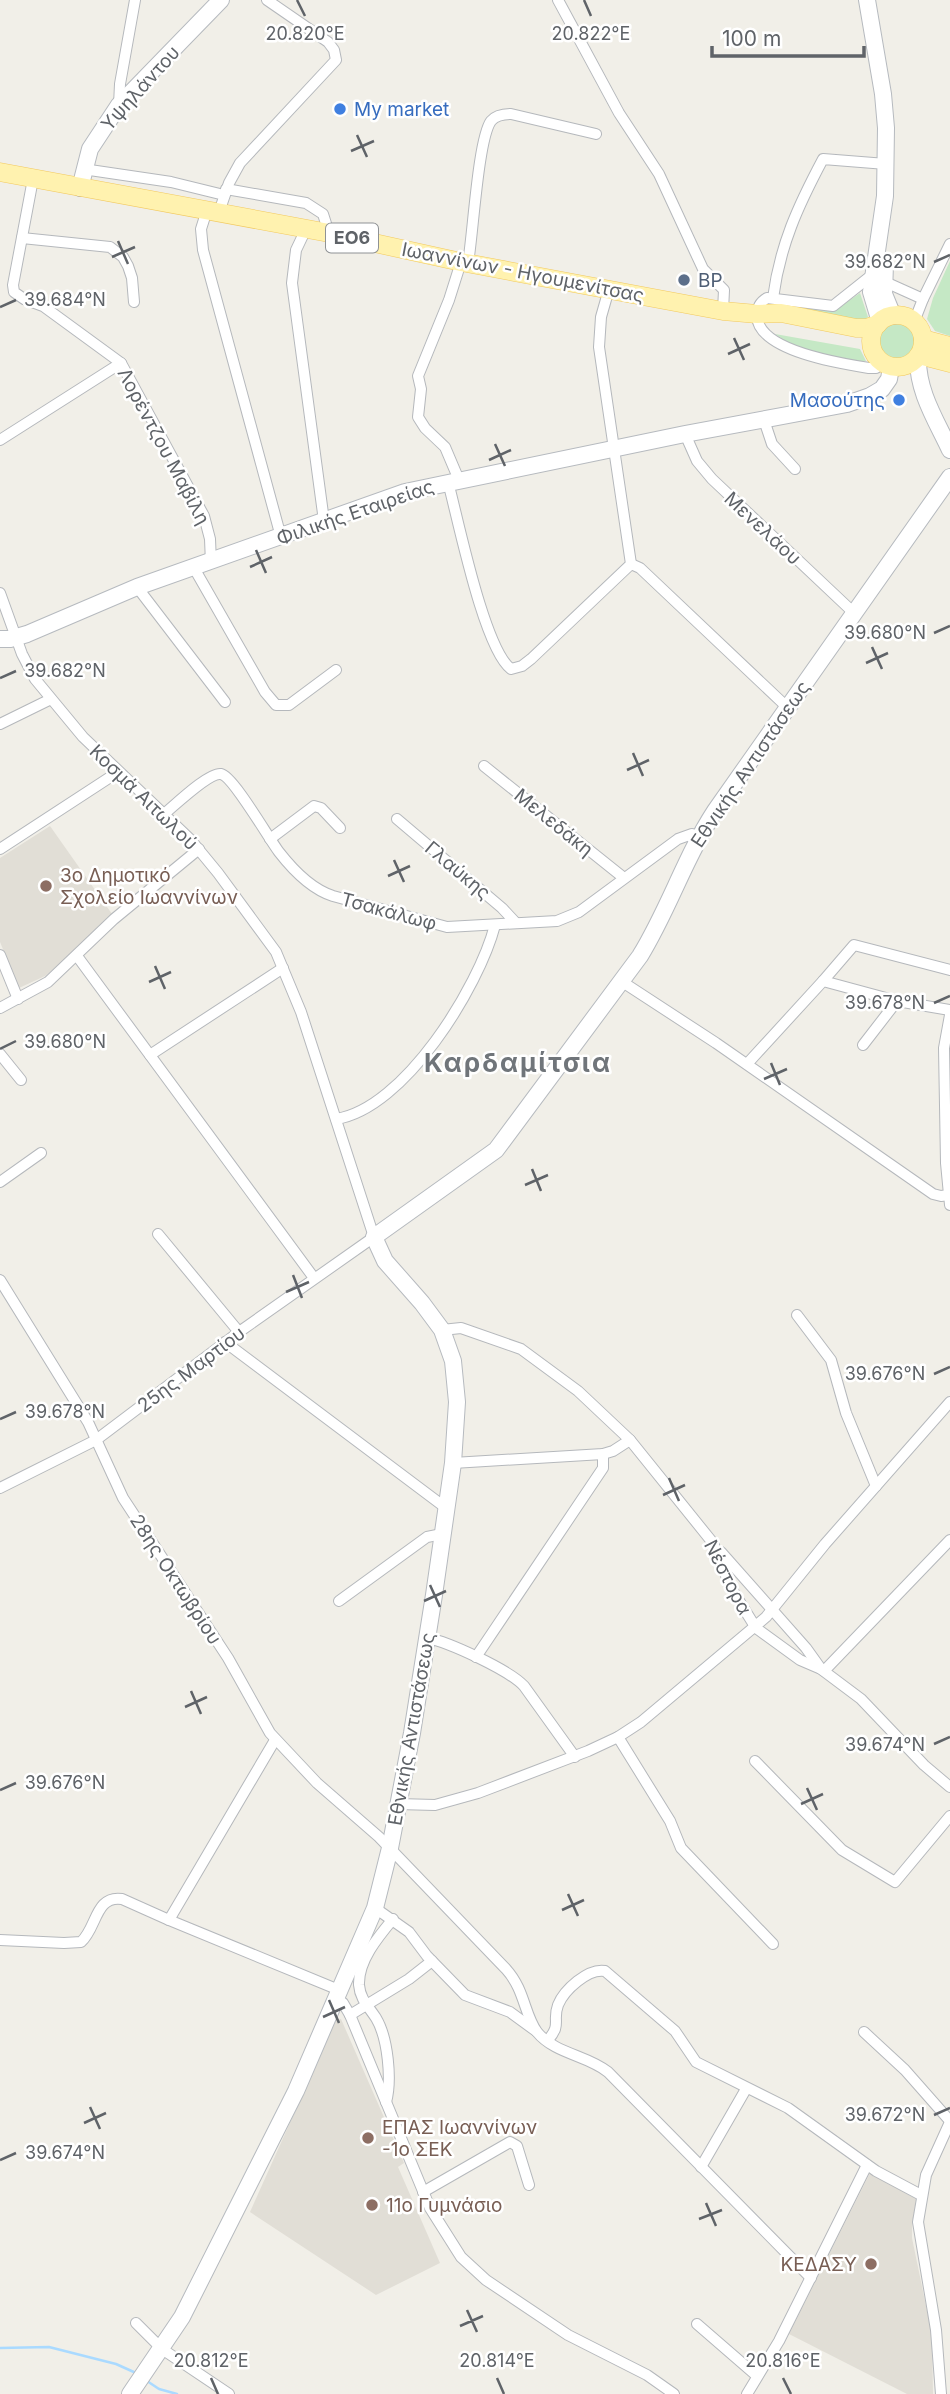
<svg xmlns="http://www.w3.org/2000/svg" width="950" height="2394" viewBox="0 0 950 2394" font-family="Inter,sans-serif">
<rect width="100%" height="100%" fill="#f1efe8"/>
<!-- education -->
<g fill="#e1ded6">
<path d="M50 826 112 914 72 954 45 976 19 988 0 942V858Z"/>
<path d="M341 2019 404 2163 398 2167 440 2263 376 2295 250 2212 336 2020Z"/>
<path d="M870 2173 916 2199 912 2225V2238L932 2335 933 2394H907L789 2334Z"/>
</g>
<!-- green -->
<g fill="#c5e8c5">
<path d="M950 261V336L935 331 927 319 933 298Z"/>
<path d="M860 293 868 317 864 321 785 306 784 303 834 311Z"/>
<circle cx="897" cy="342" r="18"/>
<path d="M775 334 860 349 866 361 857 362 798 349Z"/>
</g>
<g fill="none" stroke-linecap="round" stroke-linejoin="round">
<!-- stream -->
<g stroke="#aadaff" stroke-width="2.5">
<path d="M0 2348 49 2347 116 2364 136 2373"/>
<path d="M147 2381 159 2389 177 2394"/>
</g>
<!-- street casing -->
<g stroke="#b5b8bc" stroke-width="12">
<g id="street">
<path d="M558 0 619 113 659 174 703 269 724 290 723 311"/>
<path d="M119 105 120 84 135 0"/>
<path d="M83 169 171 182 224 195"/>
<path d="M33 179 13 285 14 292 24 299 43 306 121 363 204 516 210 539 211 563"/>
<path d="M226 189 306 203 323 214 329 233"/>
<path d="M207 210 201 229 203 250 281 537"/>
<path d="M219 212 229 183 240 163 336 60 334 50 328 42 267 0"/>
<path d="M306 229 296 250 292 283 324 521"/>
<path d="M22 238 110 247 123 257 128 266 132 278 134 302"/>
<path d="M468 263C473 235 478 139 491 121 496 115 503 114 511 114L596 134"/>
<path d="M872 275 833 306 767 298C760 302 757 308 757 316 758 351 843 364 869 368H876L883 363"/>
<path d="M883 281 923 299"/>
<path d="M773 298C780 245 798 206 823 159L886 164"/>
<path d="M914 322 923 299 950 244"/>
<path d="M764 420 772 444 795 469"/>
<path d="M685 434 697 461 712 479 854 613"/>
<path d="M0 440 121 363"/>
<path d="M459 480 445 447 425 428 418 417 421 389 418 376 449 300 461 262"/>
<path d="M448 482C458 519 484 649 511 669L522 666 531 659 631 564 599 347 601 317 609 289"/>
<path d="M631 564 640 568 788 708"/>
<path d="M194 568 265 692 276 705H289L336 670"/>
<path d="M137 587 225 702"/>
<path d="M0 593 22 654 35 679 83 737 190 839 218 873 276 952 301 1012 374 1237 239 1332 96 1440 0 1488"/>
<path d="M0 724 51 699"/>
<path d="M484 766 624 878"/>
<path d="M164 814C174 806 209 772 221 774 233 776 269 839 279 852 293 870 311 889 333 896L447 927 557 921 579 912 678 839 692 834 699 836"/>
<path d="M397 819 502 908 516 923"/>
<path d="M270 839 314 806 321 808 340 828"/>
<path d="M0 849 118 772"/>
<path d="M0 955 18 999"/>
<path d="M77 956 314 1278"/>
<path d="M621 981 716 1043 933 1194 941 1196 949 1195"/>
<path d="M823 981 854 945 950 970"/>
<path d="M0 1008 48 982 114 919 199 849"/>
<path d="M950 1015 944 1048 946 1163 950 1205"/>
<path d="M863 1045 897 1001"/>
<path d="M0 1054 21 1080"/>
<path d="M150 1055 283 968"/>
<path d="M747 1064 823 981 897 1001 950 1010"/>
<path d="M336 1119C404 1109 479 987 495 925"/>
<path d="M0 1182 41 1153"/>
<path d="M158 1234 239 1332"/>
<path d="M0 1280 88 1422 123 1498 228 1658 270 1733 317 1783 379 1837 506 1969C525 1990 524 2014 537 2032 555 2054 587 2055 608 2072L811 2278"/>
<path d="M797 1315 831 1360 846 1413 876 1486"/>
<path d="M442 1330 461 1328 521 1349 578 1391 630 1440 713 1543 731 1588 756 1628 800 1660 821 1669 861 1699 924 1765 950 1787"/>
<path d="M225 1342 446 1508"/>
<path d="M453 1463 603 1454 613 1451 630 1440"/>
<path d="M721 1552 806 1648 821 1669"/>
<path d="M339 1601 427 1537 442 1534"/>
<path d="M427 1638C449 1642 509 1670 524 1686L575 1757"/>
<path d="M476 1657 603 1468V1454"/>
<path d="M824 1671 950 1540"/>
<path d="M618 1737 670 1821 681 1848 773 1944"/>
<path d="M275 1740 169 1920 339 1990"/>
<path d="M755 1761 842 1850 895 1882 950 1816"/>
<path d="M398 1804 435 1805 478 1793 588 1751 618 1737 641 1722 766 1617 825 1544 950 1402"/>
<path d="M375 1908 409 1932 427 1956 465 1995 510 2012 536 2031"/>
<path d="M0 1940 64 1943 81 1942C97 1928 95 1895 122 1899L169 1920"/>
<path d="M336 1998 343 2003 350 2015 430 2208 461 2257 486 2280 568 2335 647 2375 674 2394"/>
<path d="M350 2015 409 1979 432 1961"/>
<path d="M864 2032 905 2070 950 2121"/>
<path d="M548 2040C562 2024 552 2021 558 2005 564 1990 588 1968 605 1971L675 2031 696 2062 788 2108 876 2171 921 2195"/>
<path d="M386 2102C392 2080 388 2038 376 2018 369 2007 360 1999 359 1985 358 1961 378 1937 393 1919"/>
<path d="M701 2167 746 2089"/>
<path d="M423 2192 510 2142 517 2146 529 2185"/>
<path d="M136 2323 162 2349 229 2394"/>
<path d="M697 2324 757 2376"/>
<path d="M747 2394 779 2341 867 2165"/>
<path d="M941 2394 936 2330 918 2222 926 2175 950 2122"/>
</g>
</g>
<!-- secondary casing -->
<g stroke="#b6babf" stroke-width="18">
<g id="secondary">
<path d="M867 0 883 94 886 128 885 196 871 292 880 322"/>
<path d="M80 188 90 149 119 105 221 0"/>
<path d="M885 264 884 294 893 316"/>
<path d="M918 357C917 391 936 420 950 450"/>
<path d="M0 639H10L27 634 137 587 405 492 685 434 847 404 870 396 882 389 889 379 891 367"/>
<path d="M130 2394 182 2317 296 2091 375 1908 390 1848 412 1733 434 1595 453 1463 457 1402 453 1361 442 1330 422 1303 385 1261 374 1237 496 1150 640 956C669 909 685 857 715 811L950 477"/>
</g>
</g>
<!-- primary casing -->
<g stroke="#f2c960" stroke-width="19">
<g id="primary">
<path d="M0 172 329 233 461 262 723 311 757 314 781 313 856 328H867L878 324"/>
<circle cx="897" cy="341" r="26"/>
<path d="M923 339 950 346"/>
<path d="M919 355 950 363"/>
</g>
</g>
<!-- street -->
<use href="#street" stroke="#fff" stroke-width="10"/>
<!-- secondary -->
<use href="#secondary" stroke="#fff" stroke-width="16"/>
<!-- primary -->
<use href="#primary" stroke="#fff2af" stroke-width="18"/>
</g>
<!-- ticks -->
<path fill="none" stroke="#5f6368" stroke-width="2.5" d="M297 0 305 16M584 0 591 16M357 135 367 157M351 151 374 141M118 241 128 264M112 257 135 247M934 262 950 255M0 307 16 300M734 338 744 360M728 354 750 344M495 444 505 466M489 460 511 450M256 550 266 573M250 567 272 557M934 633 950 626M872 647 882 669M866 663 888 653M0 678 16 671M633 753 643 776M627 770 649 760M394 860 404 882M388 876 410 866M155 966 165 989M149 982 171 972M934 1003 950 996M0 1049 16 1041M771 1063 780 1085M764 1079 787 1069M532 1169 541 1191M525 1185 548 1175M293 1275 302 1298M286 1292 309 1282M934 1374 950 1367M0 1419 16 1412M669 1478 679 1501M663 1495 685 1485M430 1585 440 1607M424 1601 446 1591M191 1691 201 1714M185 1707 207 1697M934 1744 950 1737M807 1788 817 1810M0 1790 16 1783M801 1804 823 1794M568 1894 578 1916M562 1910 584 1900M329 2000 339 2023M323 2017 345 2007M90 2107 100 2129M934 2115 950 2108M84 2123 106 2113M0 2160 16 2153M706 2203 716 2226M699 2219 722 2210M467 2310 477 2332M460 2326 483 2316M211 2378 218 2394M497 2378 504 2394M783 2378 791 2394"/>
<!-- markers -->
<g fill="#3f7fe0" stroke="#fff" stroke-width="2.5">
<circle cx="340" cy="109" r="7"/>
<circle cx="899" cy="400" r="7"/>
</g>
<circle fill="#5c6f8a" stroke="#fff" stroke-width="2.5" cx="684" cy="280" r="7"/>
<g fill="#8d6e63" stroke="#fff" stroke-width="2.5">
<circle cx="46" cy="886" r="7"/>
<circle cx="368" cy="2138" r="7"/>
<circle cx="372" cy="2205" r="7"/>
<circle cx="871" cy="2264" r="7"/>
</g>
<g text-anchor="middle" stroke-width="5" stroke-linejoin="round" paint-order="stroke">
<!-- shield labels -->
<rect fill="#fff" stroke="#8f9295" stroke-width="2" x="326" y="223.5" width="52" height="29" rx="5"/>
<g font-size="18" font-weight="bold" fill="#5f6368">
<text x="352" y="244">ΕΟ6</text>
</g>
<!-- street labels -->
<g font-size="19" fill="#5f6368" stroke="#fff">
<text transform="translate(140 88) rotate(-48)" y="7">Υψηλάντου</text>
<text transform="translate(523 272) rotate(11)" y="7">Ιωαννίνων - Ηγουμενίτσας</text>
<text transform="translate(164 446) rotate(62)" y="7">Λορέντζου Μαβίλη</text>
<text transform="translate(355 512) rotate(-19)" y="7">Φιλικής Εταιρείας</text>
<text transform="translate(763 528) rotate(43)" y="7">Μενελάου</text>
<text transform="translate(750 764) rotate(-56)" y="7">Εθνικής Αντιστάσεως</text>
<text transform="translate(144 797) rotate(44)" y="7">Κοσμά Αιτωλού</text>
<text transform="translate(554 822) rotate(39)" y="7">Μελεδάκη</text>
<text transform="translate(458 870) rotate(40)" y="7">Γλαύκης</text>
<text transform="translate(389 911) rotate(15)" y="7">Τσακάλωφ</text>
<text transform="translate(191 1369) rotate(-37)" y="7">25ης Μαρτίου</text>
<text transform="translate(728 1577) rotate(63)" y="7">Νέστορα</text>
<text transform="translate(176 1579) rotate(57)" y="7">28ης Οκτωβρίου</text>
<text transform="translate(411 1729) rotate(-80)" y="7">Εθνικής Αντιστάσεως</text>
</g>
<!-- shop labels -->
<g font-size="19" fill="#366cbe" stroke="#fff" text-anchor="start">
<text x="354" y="116">My market</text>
<text x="885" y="407" text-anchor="end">Μασούτης</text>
</g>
<!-- service labels -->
<g font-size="19" fill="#4e5e75" stroke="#fff" text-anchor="start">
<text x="698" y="287">BP</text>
</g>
<!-- education labels -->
<g font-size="19" fill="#785e54" stroke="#fff" text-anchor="start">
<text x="60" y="882">3ο Δημοτικό<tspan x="60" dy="22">Σχολείο Ιωαννίνων</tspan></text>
<text x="382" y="2134">ΕΠΑΣ Ιωαννίνων<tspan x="382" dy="22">-1ο ΣΕΚ</tspan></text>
<text x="386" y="2212">11o Γυμνάσιο</text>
<text x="857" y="2271" text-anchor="end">ΚΕΔΑΣΥ</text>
</g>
<!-- district labels -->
<g font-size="26" font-weight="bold" letter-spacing="2" fill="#70757a" stroke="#fff">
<text x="518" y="1072">Καρδαμίτσια</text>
</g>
</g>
<g font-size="18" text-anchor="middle" fill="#5f6368" stroke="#fff" stroke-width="5" stroke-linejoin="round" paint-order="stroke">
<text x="305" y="40">20.820°E</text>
<text x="591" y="40">20.822°E</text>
<text x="885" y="268">39.682°N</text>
<text x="65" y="306">39.684°N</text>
<text x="885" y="639">39.680°N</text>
<text x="65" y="677">39.682°N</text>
<text x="885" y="1009">39.678°N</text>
<text x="65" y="1048">39.680°N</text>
<text x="885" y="1380">39.676°N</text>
<text x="65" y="1418">39.678°N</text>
<text x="885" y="1751">39.674°N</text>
<text x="65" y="1789">39.676°N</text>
<text x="885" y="2121">39.672°N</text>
<text x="65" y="2159">39.674°N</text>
<text x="211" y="2367">20.812°E</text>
<text x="497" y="2367">20.814°E</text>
<text x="783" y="2367">20.816°E</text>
</g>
<!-- scale -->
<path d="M712 46v10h152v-10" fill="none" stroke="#5f6368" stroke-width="3.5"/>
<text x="722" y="46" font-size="21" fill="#5f6368" stroke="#ffffff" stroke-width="5" paint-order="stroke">100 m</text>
</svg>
